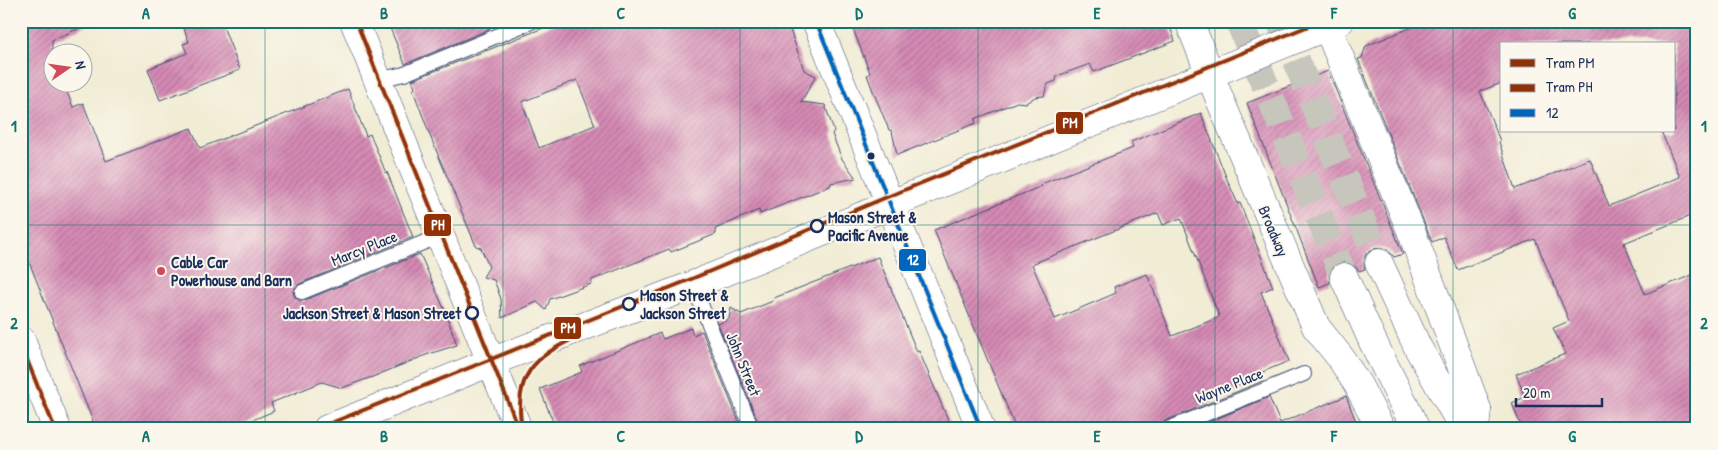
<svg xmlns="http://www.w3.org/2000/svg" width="1718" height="450" viewBox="0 0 1718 450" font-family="'Patrick Hand',sans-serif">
<defs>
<pattern id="building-hatch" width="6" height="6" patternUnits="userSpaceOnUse" patternTransform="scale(1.25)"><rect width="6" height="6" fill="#d68ab4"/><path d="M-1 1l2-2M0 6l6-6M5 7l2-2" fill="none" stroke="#ad7196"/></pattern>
</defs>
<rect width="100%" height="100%" fill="#fbf7ec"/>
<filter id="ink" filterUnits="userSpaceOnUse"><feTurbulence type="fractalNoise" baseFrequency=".02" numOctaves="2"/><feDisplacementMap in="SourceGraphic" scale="10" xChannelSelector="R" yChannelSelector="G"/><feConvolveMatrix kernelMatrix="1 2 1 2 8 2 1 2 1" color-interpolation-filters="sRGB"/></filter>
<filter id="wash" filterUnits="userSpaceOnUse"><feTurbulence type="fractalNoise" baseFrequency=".0096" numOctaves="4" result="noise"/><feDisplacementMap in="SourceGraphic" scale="20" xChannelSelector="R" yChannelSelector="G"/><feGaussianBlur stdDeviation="1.12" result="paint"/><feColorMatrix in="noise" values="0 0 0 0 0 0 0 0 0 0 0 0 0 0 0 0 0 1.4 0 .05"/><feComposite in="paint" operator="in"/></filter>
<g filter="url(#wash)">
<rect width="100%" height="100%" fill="#f1ecd4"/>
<g id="blocks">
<!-- building -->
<g fill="url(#building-hatch)" fill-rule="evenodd">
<path d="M21 21H96L52 40V82H63L73 107 83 103 106 161 191 128 200 148 348 89 366 136 370 134 386 173 387 172 413 237 299 284 293 290 294 296 300 301 305 300 420 254 445 311 457 345 426 355 370 378H369L342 388 322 382 271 403 274 411 231 429H96L21 242Z"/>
<path d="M181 21H221L240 70 160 100 148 69 187 53 183 44 189 42Z"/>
<path d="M387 21H486L490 29 405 64Z"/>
<path d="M561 21H787L804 70 816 76 801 102 825 105 834 131 832 134 842 159 856 178 831 183 830 186 760 214 759 210 715 229 716 234 671 252 669 249 592 280 591 284 550 299 546 310 537 302 502 318 501 299 494 280 483 277 489 267 481 248 476 246 431 138 413 90 415 88 412 80ZM577 80 595 125 539 148 522 102Z"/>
<path d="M850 21H1168L1175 41 1094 72 1090 64 1057 76 1056 81 1048 84 1044 96 1035 97 1026 103 1017 102 975 119 976 123 897 155 892 131 889 130 873 91 867 75 870 73Z"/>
<path d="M1427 21H1697V217L1695 214 1624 243 1645 294 1697 273V429H1522L1512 403 1525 397 1516 374 1565 354 1553 328 1569 321 1535 239 1458 270 1444 237 1432 242 1358 59 1362 58 1366 46ZM1502 44H1674V131H1661L1680 177 1609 206 1590 159 1515 189 1499 142 1500 141 1480 91 1502 83Z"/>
<path d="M1328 71 1403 254 1394 257 1388 250 1381 248 1373 249 1366 254 1364 261 1365 269 1359 271 1353 264 1346 262 1338 263 1331 268 1329 275 1330 283 1319 287 1247 103Z"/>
<path d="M1201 113 1226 177 1238 204 1240 203 1273 287 1261 292 1289 361 1260 373 1263 381 1165 421 1161 424 1159 429H1016L934 230 1042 186 1041 184 1133 148 1131 142ZM1158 213 1163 225 1181 218 1219 316 1217 318 1172 336 1147 274 1114 287 1116 293 1055 319 1032 264Z"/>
<path d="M878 257 917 352 919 351 952 429H761L718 324 729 319 731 308 741 314 773 301 774 298Z"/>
<path d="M691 328 693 335 702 331 742 429H556L540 389 582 372 580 366 660 333 663 339Z"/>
<path d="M1346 396 1359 429H1192L1269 397 1280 423Z"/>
</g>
</g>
</g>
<g filter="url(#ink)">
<use href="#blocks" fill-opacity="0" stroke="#3b4b70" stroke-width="1"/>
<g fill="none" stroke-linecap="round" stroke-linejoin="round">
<!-- primary-tunnel -->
<g stroke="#c6c6bc" stroke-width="28" stroke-dasharray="28 14" stroke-linecap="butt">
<path d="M1239 21 1344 277"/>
<path d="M1280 21 1379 263"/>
</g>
<!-- service casing -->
<g stroke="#3b4b70" stroke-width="16">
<g id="service">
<path d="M377 80 404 74 533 21"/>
<path d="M693 285 752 429"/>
<path d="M302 292 440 236"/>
<path d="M1168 429 1304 374"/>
</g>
</g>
<!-- minor casing -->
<g stroke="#3b4b70" stroke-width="29">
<g id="minor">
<path d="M354 21 518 429"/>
<path d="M816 21 981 429"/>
<path d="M1189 21 1220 100 1316 327 1340 357 1358 385 1381 429"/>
<path d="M1325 21 1412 233 1477 409"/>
<path d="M21 340 57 429"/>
<path d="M327 429 493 361 693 285 1340 21"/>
</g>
</g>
<!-- primary casing -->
<g stroke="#3b4b70" stroke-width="29">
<g id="primary">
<path d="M1379 263 1418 348 1464 429"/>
<path d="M1344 277 1373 342 1416 429"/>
<path d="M1475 429 1477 409"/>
</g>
</g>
<!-- service -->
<use href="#service" stroke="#fff" stroke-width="14"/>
<!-- minor -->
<use href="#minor" stroke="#fff" stroke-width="28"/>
<!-- primary -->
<use href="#primary" stroke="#fff" stroke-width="28"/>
<!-- bus-1 casing -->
<g stroke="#fbf7ec" stroke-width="8">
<path id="bus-1" d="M816 21 981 429"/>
</g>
<!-- bus-1 -->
<use href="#bus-1" stroke="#0065bd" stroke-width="4"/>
<!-- tram-1 casing -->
<g stroke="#fbf7ec" stroke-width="8">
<g id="tram-1">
<path d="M316 429 689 280 887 197 1321 21"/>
<path d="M522 429C513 376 533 357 579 336"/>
</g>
</g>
<!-- tram-2 casing -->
<g stroke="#fbf7ec" stroke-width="8">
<g id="tram-2">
<path d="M356 21 519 429"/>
<path d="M21 345 55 429"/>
</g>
</g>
<!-- tram-1 -->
<use href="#tram-1" stroke="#913108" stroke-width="4"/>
<!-- tram-2 -->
<use href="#tram-2" stroke="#913108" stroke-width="4"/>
</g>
</g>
<!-- grid -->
<path fill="none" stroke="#0f766e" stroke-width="1" stroke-opacity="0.55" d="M265 21V429M503 21V429M740 21V429M978 21V429M1215 21V429M1453 21V429M21 225H1697"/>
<!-- markers -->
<circle fill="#1b2f5e" stroke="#fbf7ec" stroke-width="2" cx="871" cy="156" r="4.5"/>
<g fill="#fbf7ec" stroke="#1b2f5e" stroke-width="2.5">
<circle cx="817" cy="226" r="6"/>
<circle cx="629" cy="304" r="6"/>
<circle cx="472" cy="313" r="6"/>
</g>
<circle fill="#d1495b" stroke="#fbf7ec" stroke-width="2" cx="161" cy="271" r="5"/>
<g text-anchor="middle" stroke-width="4" stroke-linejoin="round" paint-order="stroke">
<!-- stop labels -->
<g font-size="16" font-weight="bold" fill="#1b2f5e" stroke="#fbf7ec" text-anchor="start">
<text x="828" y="223">Mason Street &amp;<tspan x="828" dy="18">Pacific Avenue</tspan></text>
<text x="640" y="301">Mason Street &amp;<tspan x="640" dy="18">Jackson Street</tspan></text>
<text x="461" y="319" text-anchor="end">Jackson Street &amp; Mason Street</text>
</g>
<!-- street labels -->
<g font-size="16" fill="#1b2f5e" stroke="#fbf7ec">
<text transform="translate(1274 231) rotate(67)" y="6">Broadway</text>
<text transform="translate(364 248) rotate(-22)" y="6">Marcy Place</text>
<text transform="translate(744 364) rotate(68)" y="6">John Street</text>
<text transform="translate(1229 385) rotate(-22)" y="6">Wayne Place</text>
</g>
<!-- poi labels -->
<g font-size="16" font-weight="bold" fill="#1b2f5e" stroke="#fbf7ec" text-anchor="start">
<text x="171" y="268">Cable Car<tspan x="171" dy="18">Powerhouse and Barn</tspan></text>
</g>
</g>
<g stroke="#fbf7ec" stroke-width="2">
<rect x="1055" y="111" width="29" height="24" rx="5" fill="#913108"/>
<rect x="423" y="213" width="29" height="24" rx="5" fill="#913108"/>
<rect x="898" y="248" width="29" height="24" rx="5" fill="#0065bd"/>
<rect x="553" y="316" width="29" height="24" rx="5" fill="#913108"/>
</g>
<g font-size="14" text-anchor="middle" font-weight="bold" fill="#fff">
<text x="1070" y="128">PM</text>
<text x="438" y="230">PH</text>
<text x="913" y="265">12</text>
<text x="568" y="333">PM</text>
</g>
<!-- margin -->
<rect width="1718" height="450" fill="none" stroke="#fbf7ec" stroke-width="55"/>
<!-- legend -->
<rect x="1500" y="42" width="175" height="90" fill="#fbf7ec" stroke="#a1a7b3"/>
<rect x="1510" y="59" width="25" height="8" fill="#913108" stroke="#a1a7b3"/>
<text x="1546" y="68" font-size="15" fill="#1b2f5e">Tram PM</text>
<rect x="1510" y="84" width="25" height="8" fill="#913108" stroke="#a1a7b3"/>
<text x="1546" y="92" font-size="15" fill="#1b2f5e">Tram PH</text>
<rect x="1510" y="109" width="25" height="8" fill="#0065bd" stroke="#a1a7b3"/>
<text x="1546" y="118" font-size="15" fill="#1b2f5e">12</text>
<!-- north arrow -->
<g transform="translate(68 68) rotate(77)"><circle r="24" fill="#fbf7ec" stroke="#a1a7b3"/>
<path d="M0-4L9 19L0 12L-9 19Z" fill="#d1495b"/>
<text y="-8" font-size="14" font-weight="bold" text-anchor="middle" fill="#1b2f5e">N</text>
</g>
<!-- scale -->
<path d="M1516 398v8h86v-8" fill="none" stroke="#1b2f5e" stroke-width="2.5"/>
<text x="1523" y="398" font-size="15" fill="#1b2f5e" stroke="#fbf7ec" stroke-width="4" paint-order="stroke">20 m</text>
<rect x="28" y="28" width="1662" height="394" fill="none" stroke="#0f766e" stroke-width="2"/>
<g font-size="16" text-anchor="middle" font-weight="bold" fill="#0f766e">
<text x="146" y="19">A</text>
<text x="384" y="19">B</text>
<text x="621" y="19">C</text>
<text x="859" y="19">D</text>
<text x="1097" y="19">E</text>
<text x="1334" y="19">F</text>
<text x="1572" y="19">G</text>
<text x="14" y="132">1</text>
<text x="1704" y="132">1</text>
<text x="14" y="329">2</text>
<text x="1704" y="329">2</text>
<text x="146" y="442">A</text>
<text x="384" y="442">B</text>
<text x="621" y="442">C</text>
<text x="859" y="442">D</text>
<text x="1097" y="442">E</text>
<text x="1334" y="442">F</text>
<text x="1572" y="442">G</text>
</g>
</svg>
